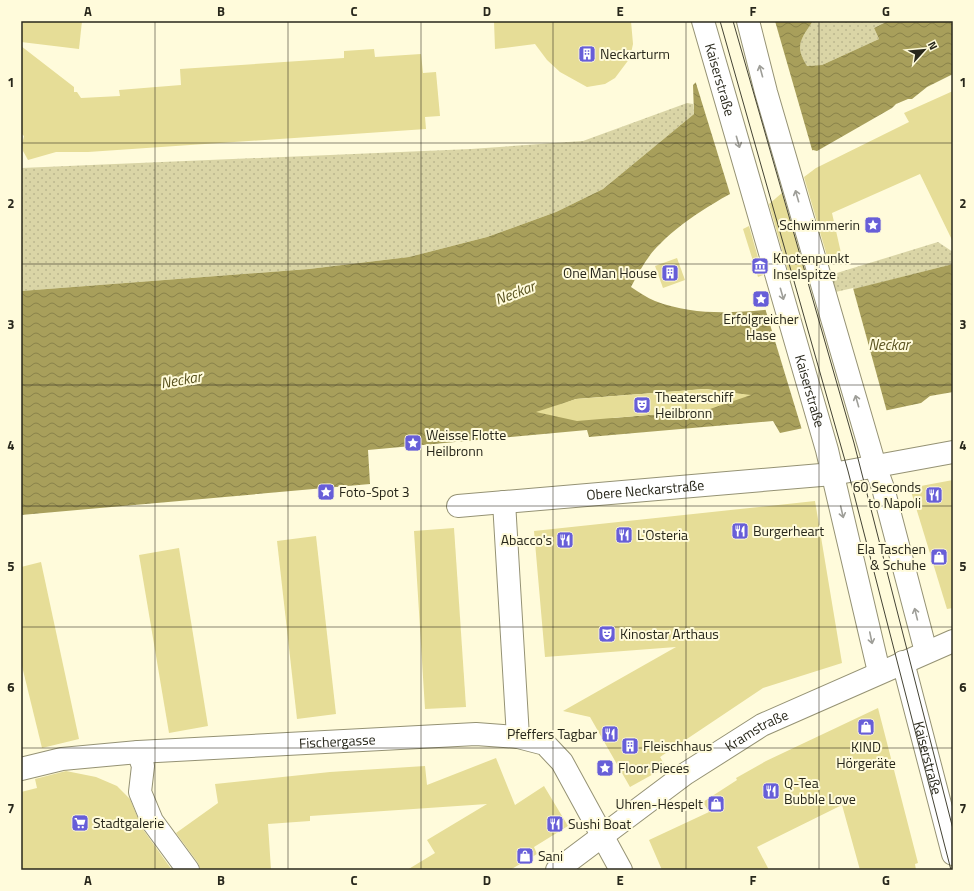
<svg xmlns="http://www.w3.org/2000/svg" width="974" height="891" viewBox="0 0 974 891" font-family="'Titillium Web',sans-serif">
<defs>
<pattern id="grass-dots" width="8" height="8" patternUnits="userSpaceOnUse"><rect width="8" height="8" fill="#dad5a6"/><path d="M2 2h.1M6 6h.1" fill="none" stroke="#bbb78e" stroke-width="1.8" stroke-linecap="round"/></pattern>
<pattern id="water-waves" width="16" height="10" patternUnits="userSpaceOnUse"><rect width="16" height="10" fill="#a89f5b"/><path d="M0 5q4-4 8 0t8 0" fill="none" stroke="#89824a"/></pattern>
</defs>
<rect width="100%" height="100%" fill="#fffbdb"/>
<!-- grass -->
<g fill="url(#grass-dots)">
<path d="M813 21H888L874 28 879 39 822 65 806 66C794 46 801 39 813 21Z"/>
<path d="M687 103 693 104 694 114 603 189 556 212 487 237 409 257 309 269 21 291V168L471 149 583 141Z"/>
<path d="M938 242 953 252V264L820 298 814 280Z"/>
</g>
<!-- water -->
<path fill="url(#water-waves)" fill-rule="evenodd" d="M760 21H813C801 39 794 46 807 66L822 65 879 39 874 28 888 21H953V74L927 87 912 99H908L896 104 892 108 817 151 813 150C763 178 700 204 660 244 647 256 639 272 631 287 639 292 647 298 655 301 694 316 734 313 774 309L953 264V392L930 396 921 403 780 433 773 421 589 437 587 430 368 450 370 484 21 515V291L309 269 409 257 487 237 556 212 603 189 694 114 693 85ZM705 389 713 390 723 403 706 410 613 418 562 406 568 402 576 399Z"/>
<!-- pier -->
<g fill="#fffbdb">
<path d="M757 21H775L813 153 731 197 695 80Z"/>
<path d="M853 288 887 412 802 430 765 308Z"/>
</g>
<!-- building -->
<g fill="#e6dd97">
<path d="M23 21H82L79 49 21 42Z"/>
<path d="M494 21H631L633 44 630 58 615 78 605 84 587 87 560 72 547 60 535 44 495 49Z"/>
<path d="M21 46 74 87V92H77L81 98 120 96 119 90 181 85 180 69 344 58V51L374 49 375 57 421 54 423 73 436 72 440 116 425 117 426 129 88 152H56L28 160 23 151 22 145 24 136 21 133Z"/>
<path d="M953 91V242L920 174 832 213 841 253 832 255 834 261 829 263 804 177 816 168 909 122 904 113Z"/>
<path d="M782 193 805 270 789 274 769 204Z"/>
<path d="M749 226 763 275 758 277 743 229Z"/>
<path d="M677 258 685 280 663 288 655 266Z"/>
<path d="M705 389 751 395 707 410 577 421 536 412 576 399Z"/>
<path d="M953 480V608L947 609 910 488Z"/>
<path d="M815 501 842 663 763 688 660 757 666 767 630 787 590 717 563 711 676 647 545 657 534 531Z"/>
<path d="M454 528 466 707 425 709 414 531Z"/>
<path d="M316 536 336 714 297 719 277 541Z"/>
<path d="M179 548 208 726 169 733 139 555Z"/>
<path d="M41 562 79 739 42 748 21 662V567Z"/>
<path d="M878 708 918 863 915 864 916 870H860L842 805 757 847 769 870H662L649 840 709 812 703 802 737 780 736 778 766 761Z"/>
<path d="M496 758 515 805 544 786 568 826 534 847 537 854 510 870H407L435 853 427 840 487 804 310 816V821L268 824 271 870H200L198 863 176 833 218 803 215 784 330 772 425 766 427 785Z"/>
<path d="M66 771 96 777 117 786 130 799 142 828 172 870H21V792L37 788 35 779Z"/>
</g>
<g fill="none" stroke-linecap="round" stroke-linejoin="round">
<!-- minor casing -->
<g stroke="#959274" stroke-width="24">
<g id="minor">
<path id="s1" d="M703 21 827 450 879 672"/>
<path d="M748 21 766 92 875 466 883 488 926 652"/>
<path d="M504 502 518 737"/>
<path id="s2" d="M458 506 833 474 953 452"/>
<path id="s3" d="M903 662 953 854"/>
<path d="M138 752 143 766 140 792 152 821 188 870"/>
<path id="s4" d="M21 769 62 759 138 752 476 734 518 737 545 744 562 762 621 870"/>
<path id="s5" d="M557 870 685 774 762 725 953 641"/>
</g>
</g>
<!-- minor -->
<use href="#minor" stroke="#fff" stroke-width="22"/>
<!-- tram -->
<g stroke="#444334" stroke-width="1">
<path d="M720 21 848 471 951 870"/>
<path d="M733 21 854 443 953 829"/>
</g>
</g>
<!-- one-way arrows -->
<defs><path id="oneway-shaft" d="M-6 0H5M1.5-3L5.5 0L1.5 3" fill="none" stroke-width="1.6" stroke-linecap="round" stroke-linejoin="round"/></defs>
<g stroke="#9e9e98">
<use href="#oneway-shaft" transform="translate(761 71) rotate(-105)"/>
<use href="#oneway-shaft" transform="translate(738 142) rotate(74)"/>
<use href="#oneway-shaft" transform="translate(797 196) rotate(-106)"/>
<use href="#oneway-shaft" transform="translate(782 294) rotate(74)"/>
<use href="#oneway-shaft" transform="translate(857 401) rotate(-106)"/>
<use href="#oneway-shaft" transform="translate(842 512) rotate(77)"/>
<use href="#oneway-shaft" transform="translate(916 614) rotate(-104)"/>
<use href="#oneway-shaft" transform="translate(871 638) rotate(78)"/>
</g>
<!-- grid -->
<path fill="none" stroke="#28271b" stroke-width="1" stroke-opacity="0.55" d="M155 21V870M288 21V870M421 21V870M553 21V870M686 21V870M819 21V870M21 143H953M21 264H953M21 385H953M21 506H953M21 627H953M21 748H953"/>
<!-- icons -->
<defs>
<g id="building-square" transform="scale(0.9)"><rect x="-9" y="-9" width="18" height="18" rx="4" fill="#675ed8" stroke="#fffbdb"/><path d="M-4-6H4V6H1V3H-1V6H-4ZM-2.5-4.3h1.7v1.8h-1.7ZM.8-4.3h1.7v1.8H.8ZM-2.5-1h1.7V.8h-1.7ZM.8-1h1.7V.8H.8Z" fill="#fff"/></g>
<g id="sight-square" transform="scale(0.9)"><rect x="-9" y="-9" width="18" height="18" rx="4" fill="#675ed8" stroke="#fffbdb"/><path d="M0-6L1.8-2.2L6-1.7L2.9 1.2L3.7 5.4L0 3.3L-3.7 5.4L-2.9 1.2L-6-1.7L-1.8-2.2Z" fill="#fff"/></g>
<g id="museum-square" transform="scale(0.9)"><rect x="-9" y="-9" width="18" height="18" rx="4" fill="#675ed8" stroke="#fffbdb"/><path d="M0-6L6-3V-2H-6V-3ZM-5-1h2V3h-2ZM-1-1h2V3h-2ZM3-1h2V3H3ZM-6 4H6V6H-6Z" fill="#fff"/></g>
<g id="theatre-square" transform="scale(0.9)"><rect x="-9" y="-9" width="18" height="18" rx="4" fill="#675ed8" stroke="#fffbdb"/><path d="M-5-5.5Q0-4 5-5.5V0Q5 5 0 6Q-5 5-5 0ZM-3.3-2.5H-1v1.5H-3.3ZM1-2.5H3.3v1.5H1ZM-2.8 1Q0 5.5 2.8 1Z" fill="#fff"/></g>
<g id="restaurant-square" transform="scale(0.9)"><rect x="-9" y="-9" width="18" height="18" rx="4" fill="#675ed8" stroke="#fffbdb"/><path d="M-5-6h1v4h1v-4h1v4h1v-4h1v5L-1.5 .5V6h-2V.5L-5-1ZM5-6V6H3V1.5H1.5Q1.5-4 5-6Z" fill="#fff"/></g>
<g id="shop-square" transform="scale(0.9)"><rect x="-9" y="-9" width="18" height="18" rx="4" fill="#675ed8" stroke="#fffbdb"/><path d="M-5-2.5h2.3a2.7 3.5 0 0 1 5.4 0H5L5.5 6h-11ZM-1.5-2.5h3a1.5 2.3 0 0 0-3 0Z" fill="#fff"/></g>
<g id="supermarket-square" transform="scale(0.9)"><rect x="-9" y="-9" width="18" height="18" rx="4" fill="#675ed8" stroke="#fffbdb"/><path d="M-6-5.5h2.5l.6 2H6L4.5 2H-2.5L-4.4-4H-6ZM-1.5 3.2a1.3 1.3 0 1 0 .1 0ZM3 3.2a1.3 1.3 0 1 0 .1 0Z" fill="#fff"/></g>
</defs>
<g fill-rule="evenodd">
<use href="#building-square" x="587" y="54"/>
<use href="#sight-square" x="873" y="225"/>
<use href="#museum-square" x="760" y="266"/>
<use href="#building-square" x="670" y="273"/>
<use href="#sight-square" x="761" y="299"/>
<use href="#theatre-square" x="642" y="405"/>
<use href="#sight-square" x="413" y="443"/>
<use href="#sight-square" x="326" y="492"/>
<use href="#restaurant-square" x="934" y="495"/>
<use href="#restaurant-square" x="740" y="531"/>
<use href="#restaurant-square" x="624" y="535"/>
<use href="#restaurant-square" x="565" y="540"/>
<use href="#shop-square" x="939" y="557"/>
<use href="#theatre-square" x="607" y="634"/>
<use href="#shop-square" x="866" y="727"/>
<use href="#restaurant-square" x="610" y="734"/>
<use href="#building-square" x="630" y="746"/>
<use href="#sight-square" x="605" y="768"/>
<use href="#restaurant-square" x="771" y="791"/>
<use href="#shop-square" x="716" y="804"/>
<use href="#supermarket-square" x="80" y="823"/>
<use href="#restaurant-square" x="555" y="824"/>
<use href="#shop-square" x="525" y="856"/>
</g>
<g text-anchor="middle" stroke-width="4" stroke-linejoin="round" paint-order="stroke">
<!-- poi labels -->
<g font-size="14" fill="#28271b" stroke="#fffbdb" text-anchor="start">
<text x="600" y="59">Neckarturm</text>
<text x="860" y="230" text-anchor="end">Schwimmerin</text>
<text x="773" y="263">Knotenpunkt<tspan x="773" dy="16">Inselspitze</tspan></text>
<text x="657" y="278" text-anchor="end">One Man House</text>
<text x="761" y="324" text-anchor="middle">Erfolgreicher<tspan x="761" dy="16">Hase</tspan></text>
<text x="655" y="402">Theaterschiff<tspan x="655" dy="16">Heilbronn</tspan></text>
<text x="426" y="440">Weisse Flotte<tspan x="426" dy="16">Heilbronn</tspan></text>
<text x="921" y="492" text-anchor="end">60 Seconds<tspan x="921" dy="16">to Napoli</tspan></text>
<text x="339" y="497">Foto-Spot 3</text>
<text x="753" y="536">Burgerheart</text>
<text x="637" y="540">L'Osteria</text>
<text x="552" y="545" text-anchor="end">Abacco's</text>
<text x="926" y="554" text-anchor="end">Ela Taschen<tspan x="926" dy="16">&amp; Schuhe</tspan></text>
<text x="620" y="639">Kinostar Arthaus</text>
<text x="597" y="739" text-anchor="end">Pfeffers Tagbar</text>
<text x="643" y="751">Fleischhaus</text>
<text x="866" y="752" text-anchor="middle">KIND<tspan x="866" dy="16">Hörgeräte</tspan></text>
<text x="618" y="773">Floor Pieces</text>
<text x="784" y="788">Q-Tea<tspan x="784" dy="16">Bubble Love</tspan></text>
<text x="703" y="809" text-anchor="end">Uhren-Hespelt</text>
<text x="93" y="828">Stadtgalerie</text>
<text x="568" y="829">Sushi Boat</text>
<text x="538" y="861">Sani</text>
</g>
<!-- street labels -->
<g font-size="14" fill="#28271b" stroke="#fffbdb">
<text dy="5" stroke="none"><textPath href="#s1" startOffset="61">Kaiserstraße</textPath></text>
<text dy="5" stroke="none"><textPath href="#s1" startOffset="385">Kaiserstraße</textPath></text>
<text dy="5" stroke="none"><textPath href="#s2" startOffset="188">Obere Neckarstraße</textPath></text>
<text dy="5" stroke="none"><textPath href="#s5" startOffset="244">Kramstraße</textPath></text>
<text dy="5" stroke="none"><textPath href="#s4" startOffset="318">Fischergasse</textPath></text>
<text dy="5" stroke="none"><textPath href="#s3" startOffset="99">Kaiserstraße</textPath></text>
</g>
<!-- water labels -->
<g font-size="15" font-style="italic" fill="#5a5320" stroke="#fffbdb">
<text transform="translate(515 293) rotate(-21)" y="5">Neckar</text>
<text x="889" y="350">Neckar</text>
<text transform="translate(181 380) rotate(-10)" y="5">Neckar</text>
</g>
</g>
<!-- border -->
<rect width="974" height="891" fill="none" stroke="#fffbdb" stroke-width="44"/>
<!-- north arrow -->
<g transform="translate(924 50) rotate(63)" stroke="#fffbdb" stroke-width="3" paint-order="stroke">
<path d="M0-3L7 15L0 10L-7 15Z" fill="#28271b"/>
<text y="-6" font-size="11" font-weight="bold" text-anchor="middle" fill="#28271b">N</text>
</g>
<rect x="22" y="22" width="930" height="847" fill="none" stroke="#28271b" stroke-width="1.5"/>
<g font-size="13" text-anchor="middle" font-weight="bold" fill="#28271b">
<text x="88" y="16">A</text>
<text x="221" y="16">B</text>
<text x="354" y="16">C</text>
<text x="487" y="16">D</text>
<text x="620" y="16">E</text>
<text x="753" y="16">F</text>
<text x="886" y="16">G</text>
<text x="11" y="87">1</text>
<text x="963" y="87">1</text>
<text x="11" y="208">2</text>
<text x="963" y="208">2</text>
<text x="11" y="329">3</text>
<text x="963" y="329">3</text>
<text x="11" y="450">4</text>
<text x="963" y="450">4</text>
<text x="11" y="571">5</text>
<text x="963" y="571">5</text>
<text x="11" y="692">6</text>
<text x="963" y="692">6</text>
<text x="11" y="813">7</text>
<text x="963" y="813">7</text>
<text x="88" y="885">A</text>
<text x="221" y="885">B</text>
<text x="354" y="885">C</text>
<text x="487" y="885">D</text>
<text x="620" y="885">E</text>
<text x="753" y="885">F</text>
<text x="886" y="885">G</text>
</g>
</svg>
